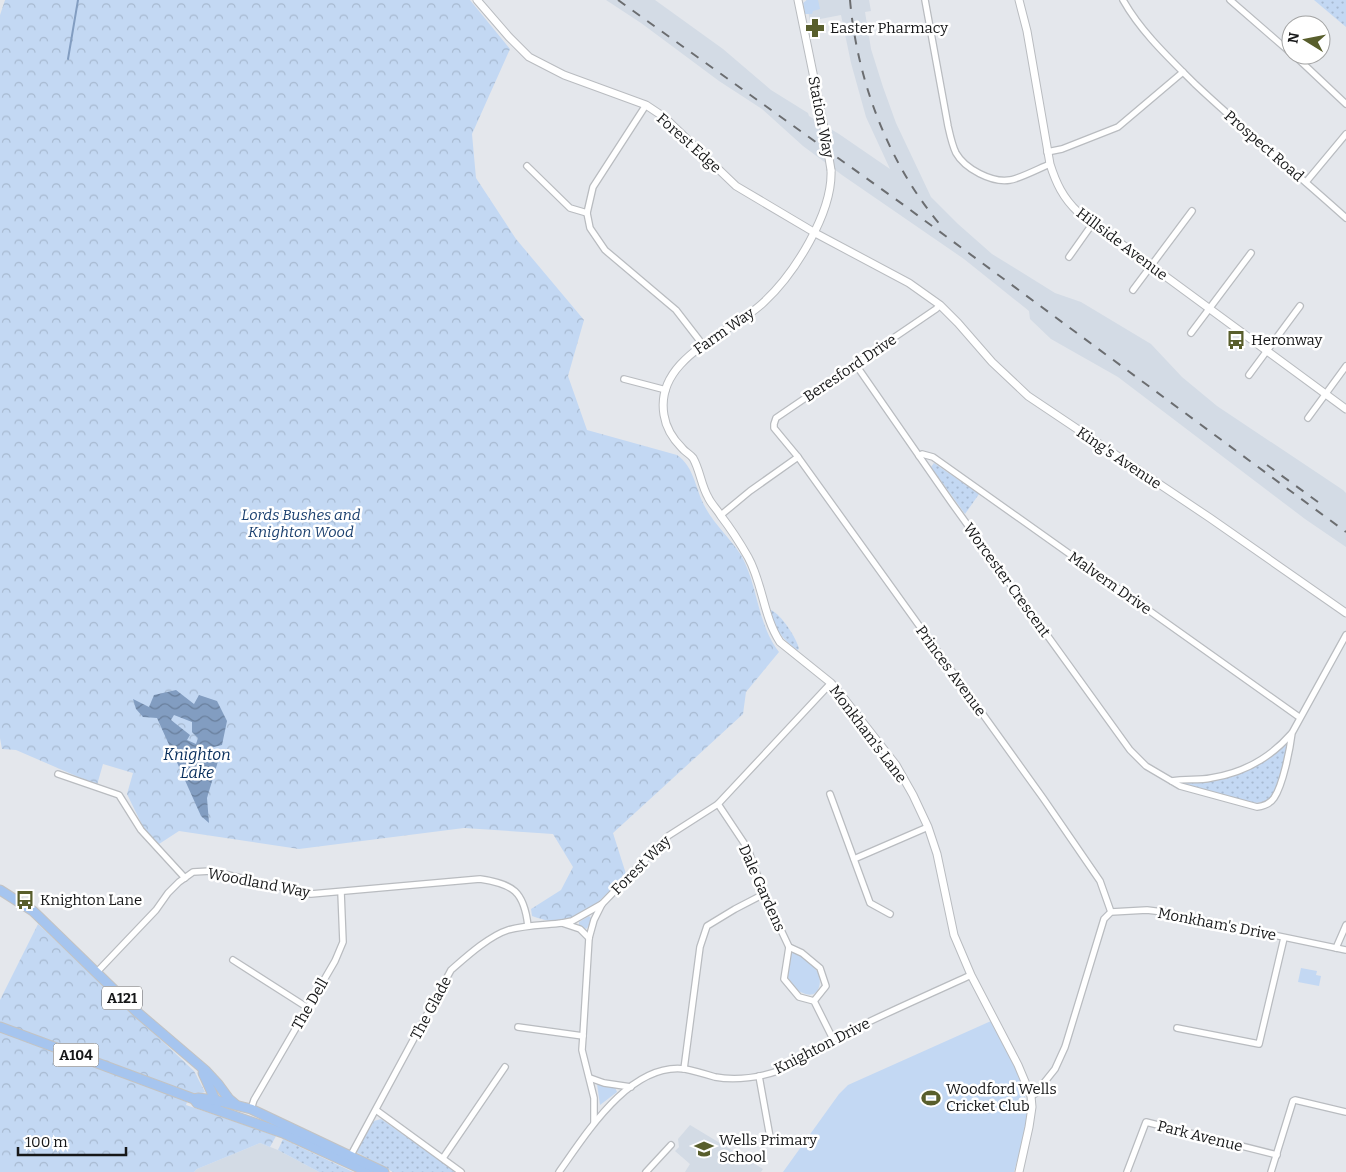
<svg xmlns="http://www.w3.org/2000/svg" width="1346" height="1172" viewBox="0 0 1346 1172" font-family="Bitter,serif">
<defs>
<pattern id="grass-dots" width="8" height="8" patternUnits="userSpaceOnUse" patternTransform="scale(1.25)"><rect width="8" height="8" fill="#c3d8f3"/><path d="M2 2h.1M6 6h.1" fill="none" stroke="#a7b9d0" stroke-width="1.8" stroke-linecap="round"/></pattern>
<pattern id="forest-crowns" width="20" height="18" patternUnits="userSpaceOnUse" patternTransform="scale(1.25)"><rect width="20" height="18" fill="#c3d8f3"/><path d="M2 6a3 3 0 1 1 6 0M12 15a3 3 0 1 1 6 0" fill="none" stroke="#a7b9d0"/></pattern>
<pattern id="water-waves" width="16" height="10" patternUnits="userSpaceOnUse" patternTransform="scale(1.25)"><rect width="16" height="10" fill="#829dc1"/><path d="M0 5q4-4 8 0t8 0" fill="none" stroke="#697f9c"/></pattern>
</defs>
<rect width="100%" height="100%" fill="#e4e7ec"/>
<!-- built -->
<g fill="#d3dbe5">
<path d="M606 0H655L723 49 771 90 808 113 809 116 839 134 890 169 866 117 851 63 841 15 810 21 806 0H869L871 11 865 12 871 49 883 87 896 123 931 197 958 224 992 254 1055 293 1081 302 1151 344 1182 377 1217 406 1343 490 1346 493V547L1305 519 1118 377 1051 339 1030 319 1029 311 964 259 842 175 803 146 762 109 719 81 641 23Z"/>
<path d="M690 1125 763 1169 761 1172H685L690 1164 675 1151 679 1147 678 1139Z"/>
<path d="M260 1143 278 1150 319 1172H194L197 1169Z"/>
</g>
<!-- grass -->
<g fill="url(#grass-dots)">
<path d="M1314 0H1346V27Z"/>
<path d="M934 463 979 494 965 514 931 467Z"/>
<path d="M771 610C781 614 797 639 799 649L797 650C784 640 771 627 771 610Z"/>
<path d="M1286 742 1289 743C1285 755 1278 791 1270 799 1266 802 1260 802 1255 803L1180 784 1181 782C1219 787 1261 769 1286 742Z"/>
<path d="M381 1119 456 1172H393L356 1152 374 1121Z"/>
<path d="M283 1139 353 1172H319L278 1150Z"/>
</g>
<!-- forest -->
<g fill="url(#forest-crowns)">
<path d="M5 0H470L510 49 472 134 476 178 516 239 584 320 568 376 587 430 677 455C694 467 695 487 704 505 713 523 730 538 741 555 758 585 757 624 779 652L746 692 743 714 613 833 626 874C609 892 588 916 563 921 553 923 541 919 532 916L531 909 561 890 573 867 553 834 464 828 299 849 179 831 159 844 144 829 127 794 133 773 103 764 97 785 16 750 2 749 0 738V15Z"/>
<path d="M38 924 194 1071 205 1092 199 1094 190 1093 186 1105 276 1136 270 1147 260 1143 197 1169 194 1172H0V1000Z"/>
</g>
<!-- garden -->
<g fill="#c3d8f3">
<path d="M807 0H818L820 9 813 11 812 14H805L803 3Z"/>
<path d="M589 916 591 918 589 926 586 929 579 925V922Z"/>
<path d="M794 952C802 957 814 964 818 973 823 984 818 1000 803 993 795 990 791 982 787 976L790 955Z"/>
<path d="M1301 968 1317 971 1316 975 1321 976 1319 986 1298 982Z"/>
<path d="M991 1021C1004 1048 1028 1084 1027 1115 1026 1133 1019 1154 1014 1172H783L839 1094 848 1085Z"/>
<path d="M597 1084 615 1087 617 1092 600 1105Z"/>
</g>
<!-- water -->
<path fill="url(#water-waves)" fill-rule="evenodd" d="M176 690 194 704 199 695 217 701 227 721 222 745 210 748 219 758 207 798 209 823 201 816 157 718 143 717 136 709 133 699 149 707 154 695ZM174 715 192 722V732L198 738 196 744 187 740 190 735 171 720Z"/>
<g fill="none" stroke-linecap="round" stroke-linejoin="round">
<!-- stream -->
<path stroke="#829dc1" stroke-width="2" d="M68 59 78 0"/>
<!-- minor casing -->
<g stroke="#b9bcc0" stroke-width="8">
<g id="minor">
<path d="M925 0 948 126C950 135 952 145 956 153 965 169 992 183 1010 180 1019 179 1040 168 1050 164"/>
<path d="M1123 0C1141 32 1169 58 1195 84 1244 130 1296 173 1346 218"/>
<path d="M1230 0 1291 53"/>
<path d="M1294 55 1346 104"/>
<path d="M646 105 593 187 587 213 590 228 605 250 676 310 703 345"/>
<path d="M1047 152 1062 149 1118 127 1183 72"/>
<path d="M527 166 570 208 587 213"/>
<path d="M1306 182 1346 134"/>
<path d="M1069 257 1093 223"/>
<path d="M1133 290 1192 211"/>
<path d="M940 305 936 309 776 418 774 424V428L798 457 1043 798 1100 881 1111 912"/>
<path d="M1191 333 1251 253"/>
<path d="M856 365 951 502 1130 750 1146 766 1180 786 1257 807C1264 806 1270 804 1274 798 1283 785 1290 749 1292 733L1346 635"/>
<path d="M1249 375 1300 306"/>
<path d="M624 379 666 390"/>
<path d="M1308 418 1346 366"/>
<path d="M919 456 922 454 933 457 1299 717"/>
<path d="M721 515 750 491 798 457"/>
<path d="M58 774 119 795 141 830 185 878"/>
<path d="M1172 781C1185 778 1198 781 1211 778 1243 773 1270 758 1291 734"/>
<path d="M830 794 870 903 890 914"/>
<path d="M718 804 748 849 764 894 789 947 784 979 799 997 814 1001 833 1039"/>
<path d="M854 859 928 827"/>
<path d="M589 938 580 929 562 923 572 921 602 904"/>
<path d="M789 947 802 953 820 968 826 986 814 1001"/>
<path d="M1336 948 1346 925"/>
<path d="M233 960 308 1008"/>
<path d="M96 973 156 910 168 893 179 882 193 872 211 871 311 894 480 879C513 884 524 891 528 926"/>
<path d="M518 1027 583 1036"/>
<path d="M1177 1028 1259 1044 1284 938"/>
<path d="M684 1069 700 947 707 926 735 909 764 894"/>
<path d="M759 1076 770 1137"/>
<path d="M590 1078 604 1083 631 1087"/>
<path d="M1031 1096 1035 1094 1055 1069 1065 1047 1104 919 1111 912 1147 910 1163 912 1346 950"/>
<path d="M251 1109 254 1100 335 961 343 942 341 892"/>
<path d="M376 1110 461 1172"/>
<path d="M594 1122V1098L582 1050 583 1036 589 938 594 920 602 904 668 836 718 804 831 683"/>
<path d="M351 1155 451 970C466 957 489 936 508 930 525 925 544 925 562 923"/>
<path d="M443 1158 505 1067"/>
<path d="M559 1172C586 1134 630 1062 685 1069 695 1071 705 1074 715 1077 736 1081 761 1077 781 1070 800 1063 822 1045 840 1036 883 1014 928 995 971 975"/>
<path d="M646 1172 671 1145"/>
<path d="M1127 1172 1146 1122 1277 1155"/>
<path d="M1271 1172 1293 1101 1295 1100 1346 1112"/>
</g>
</g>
<!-- tertiary casing -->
<g stroke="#b9bcc0" stroke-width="9">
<g id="tertiary">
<path d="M477 0 509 37 529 57 564 75 646 105 664 117 736 186 817 234 909 283 940 305 958 323 992 362 1028 396 1210 518 1346 613"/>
<path d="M798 0 823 122"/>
<path d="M1019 0 1027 31 1050 164C1056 183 1063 198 1078 212L1346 409"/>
<path d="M831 170C833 213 794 274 764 302 731 334 654 357 664 415 666 428 673 439 682 448 685 452 690 454 693 458 700 470 701 485 708 497 711 504 717 509 721 516 731 529 740 543 748 557 763 584 763 616 780 642L831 683 846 701 896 765 913 795 928 827 937 854 954 935 971 975 1018 1065 1031 1096 1032 1107 1029 1127 1019 1172"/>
</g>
</g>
<!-- primary casing -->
<g stroke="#c3c3c3" stroke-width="11">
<g id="primary">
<path d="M0 890 33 911 137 1012 206 1071 218 1084 229 1099 235 1104"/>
<path d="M0 1027 178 1093 194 1099 197 1103 283 1133 368 1172"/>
<path d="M203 1073 217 1104"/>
<path d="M194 1099 198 1098 215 1100 251 1109 384 1172"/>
</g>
</g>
<!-- minor -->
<use href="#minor" stroke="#fff" stroke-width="5.5"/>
<!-- tertiary -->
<use href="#tertiary" stroke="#fff" stroke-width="7"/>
<!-- primary -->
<use href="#primary" stroke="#a6c5ef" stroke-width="9"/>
<!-- rail -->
<g stroke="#6b6d70" stroke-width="2" stroke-dasharray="9 9" stroke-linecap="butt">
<path d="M618 0 905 206 1346 532"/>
<path d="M850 0C857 81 889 166 943 228"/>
<path d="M1267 465 1318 502"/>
</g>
<!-- tertiary-bridge casing -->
<g stroke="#b9bcc0" stroke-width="9" stroke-linecap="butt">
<path id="tertiary-bridge" d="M823 122 831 170"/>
</g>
<!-- tertiary-bridge -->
<use href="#tertiary-bridge" stroke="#fff" stroke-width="7"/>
</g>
<!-- icons -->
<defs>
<g id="pharmacy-bare" transform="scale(1.5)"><path d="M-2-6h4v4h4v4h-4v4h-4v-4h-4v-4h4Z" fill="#585e2c" stroke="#fff" stroke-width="2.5" paint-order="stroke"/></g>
<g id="bus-bare" transform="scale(1.5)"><path d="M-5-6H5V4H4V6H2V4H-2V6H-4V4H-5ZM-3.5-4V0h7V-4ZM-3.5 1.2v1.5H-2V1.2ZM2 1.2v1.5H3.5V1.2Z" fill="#585e2c" stroke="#fff" stroke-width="2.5" paint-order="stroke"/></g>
<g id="stadium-bare" transform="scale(1.5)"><path d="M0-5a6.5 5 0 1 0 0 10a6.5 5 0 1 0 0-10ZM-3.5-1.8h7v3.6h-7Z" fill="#585e2c" stroke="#fff" stroke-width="2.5" paint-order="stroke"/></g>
<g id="school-bare" transform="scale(1.5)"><path d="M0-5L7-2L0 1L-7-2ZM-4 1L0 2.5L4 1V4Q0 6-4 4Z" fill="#585e2c" stroke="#fff" stroke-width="2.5" paint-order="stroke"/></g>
</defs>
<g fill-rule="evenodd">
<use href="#pharmacy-bare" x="815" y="28"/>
<use href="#bus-bare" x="1236" y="340"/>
<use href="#bus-bare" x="25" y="900"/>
<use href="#stadium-bare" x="931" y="1098"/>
<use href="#school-bare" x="704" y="1149"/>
</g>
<g text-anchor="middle" stroke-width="5" stroke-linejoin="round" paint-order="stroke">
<!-- shield labels -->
<g fill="#fff" stroke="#5d5d5e" stroke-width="1">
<rect x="102" y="986.5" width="40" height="23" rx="4"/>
<rect x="53.5" y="1043.5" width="45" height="23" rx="4"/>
</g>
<g font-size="14" font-weight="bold" fill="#171819">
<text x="122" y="1003">A121</text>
<text x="76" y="1060">A104</text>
</g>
<!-- poi labels -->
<g font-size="15" fill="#171819" stroke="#fff" text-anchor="start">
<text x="830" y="33">Easter Pharmacy</text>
<text x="1251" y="345">Heronway</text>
<text x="40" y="905">Knighton Lane</text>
<text x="946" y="1094">Woodford Wells<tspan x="946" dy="17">Cricket Club</tspan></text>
<text x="719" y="1145">Wells Primary<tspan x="719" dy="17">School</tspan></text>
</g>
<!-- street labels -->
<g font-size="15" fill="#171819" stroke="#fff">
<text transform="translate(821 117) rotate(79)" y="5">Station Way</text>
<text transform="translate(689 143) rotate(42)" y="5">Forest Edge</text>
<text transform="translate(1264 146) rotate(41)" y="5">Prospect Road</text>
<text transform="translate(1122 244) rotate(37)" y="5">Hillside Avenue</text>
<text transform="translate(724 331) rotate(-35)" y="5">Farm Way</text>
<text transform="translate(850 368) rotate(-34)" y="5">Beresford Drive</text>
<text transform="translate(1119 458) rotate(34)" y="5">King's Avenue</text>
<text transform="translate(1007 580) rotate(54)" y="5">Worcester Crescent</text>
<text transform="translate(1110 583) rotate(35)" y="5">Malvern Drive</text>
<text transform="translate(951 671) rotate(54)" y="5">Princes Avenue</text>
<text transform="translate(868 734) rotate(53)" y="5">Monkham's Lane</text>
<text transform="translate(641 865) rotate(-45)" y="5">Forest Way</text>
<text transform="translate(259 883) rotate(11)" y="5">Woodland Way</text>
<text transform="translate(762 888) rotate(66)" y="5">Dale Gardens</text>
<text transform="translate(1217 924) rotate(11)" y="5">Monkham's Drive</text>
<text transform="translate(310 1004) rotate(-60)" y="5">The Dell</text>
<text transform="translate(431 1008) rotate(-62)" y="5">The Glade</text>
<text transform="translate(822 1046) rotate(-27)" y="5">Knighton Drive</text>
<text transform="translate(1200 1136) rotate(14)" y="5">Park Avenue</text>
</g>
<!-- park labels -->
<g font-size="15" font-style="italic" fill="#1b406f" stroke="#fff">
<text x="301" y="520">Lords Bushes and<tspan x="301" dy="17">Knighton Wood</tspan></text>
</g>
<!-- water labels -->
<g font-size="16" font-style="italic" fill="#082e5c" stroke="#fff">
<text x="197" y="760">Knighton<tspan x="197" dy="18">Lake</tspan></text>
</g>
</g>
<!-- north arrow -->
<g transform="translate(1306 40) rotate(280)"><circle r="24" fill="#ffffff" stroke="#a2a3a3"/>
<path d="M0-4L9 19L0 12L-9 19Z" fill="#585e2c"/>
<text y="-8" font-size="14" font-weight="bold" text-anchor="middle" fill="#171819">N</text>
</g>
<!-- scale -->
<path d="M18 1147v8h108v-8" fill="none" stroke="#171819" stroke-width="2.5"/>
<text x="25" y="1147" font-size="15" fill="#171819" stroke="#ffffff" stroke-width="4" paint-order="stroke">100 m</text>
</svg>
